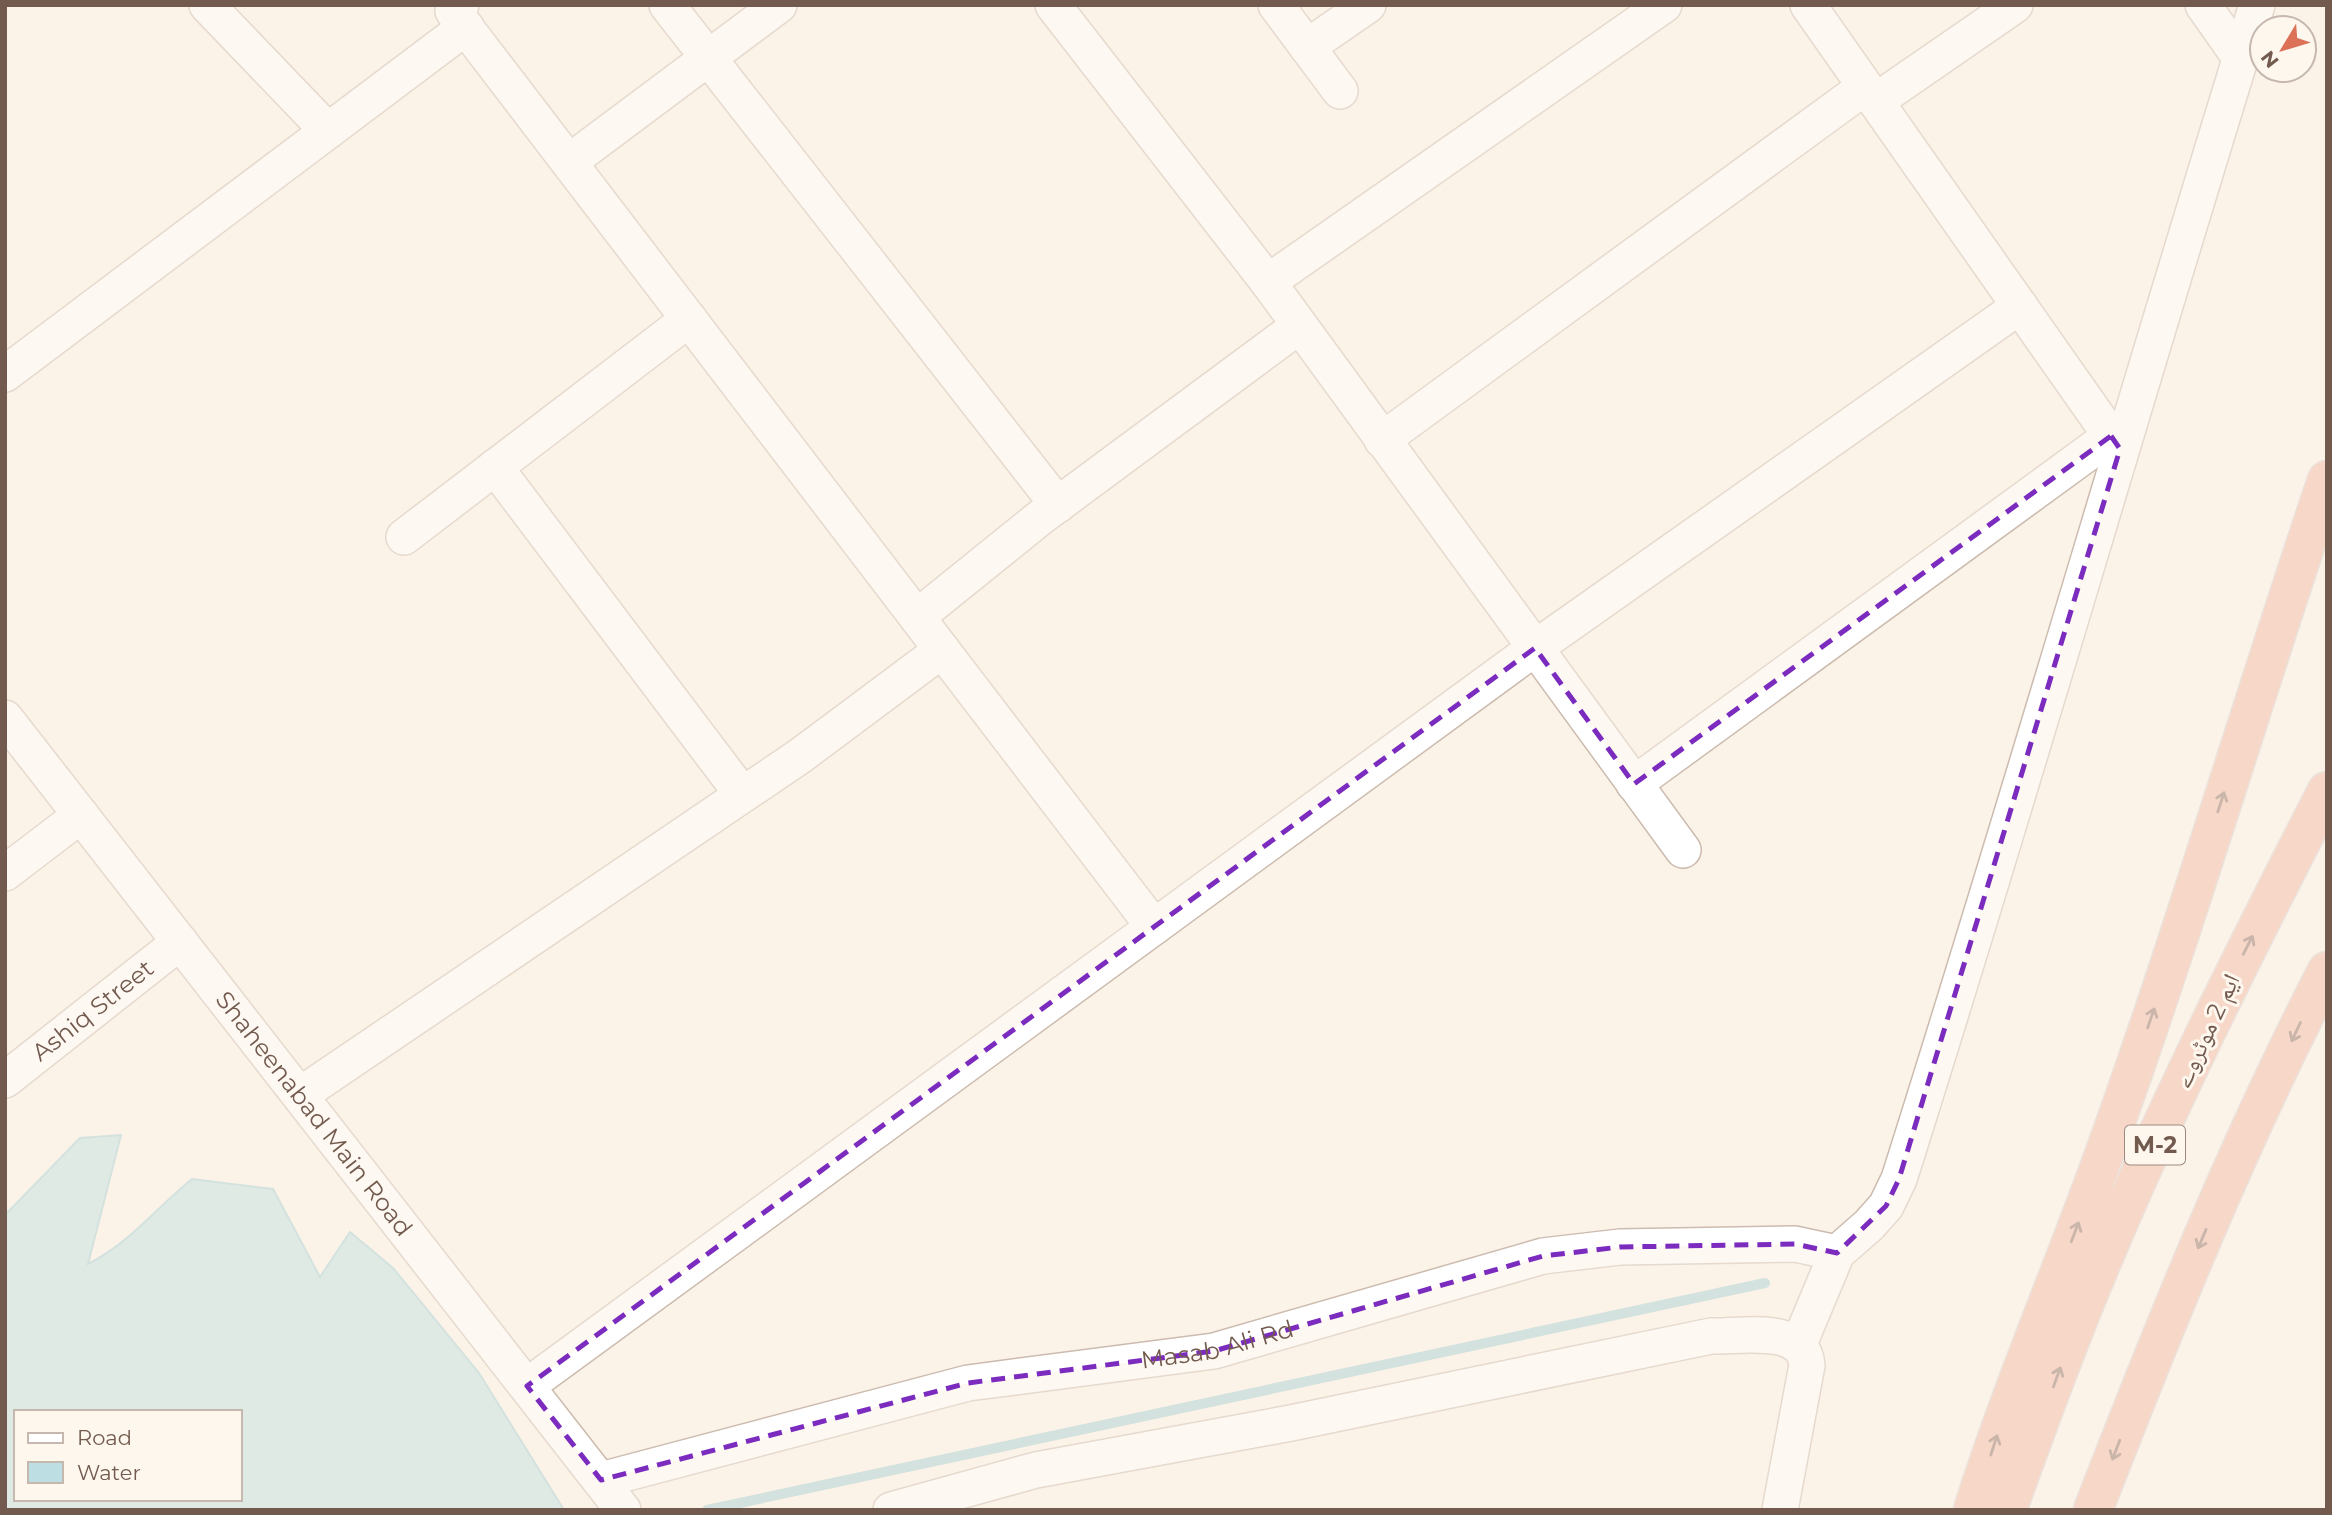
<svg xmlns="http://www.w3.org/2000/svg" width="2332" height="1515" viewBox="0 0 2332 1515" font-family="Montserrat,'Noto Naskh Arabic',sans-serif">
<rect width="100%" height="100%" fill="#fbf3e8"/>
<!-- water -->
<path fill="#bddfe3" stroke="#a4ced4" stroke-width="2" fill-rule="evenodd" d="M121 1135 88 1264C130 1243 156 1208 192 1179L273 1189 320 1277 350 1232 393 1268 479 1373 564 1510H5V1215L80 1138ZM16 1412H240V1499H16Z"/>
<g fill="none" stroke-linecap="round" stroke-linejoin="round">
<!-- stream -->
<path stroke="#a4ced4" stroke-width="10" d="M707 1510 1765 1283"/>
<!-- minor casing -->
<g stroke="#ccbbae" stroke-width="38">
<g id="minor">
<path d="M207 5 328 131"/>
<path d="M461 5 453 11 1154 927"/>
<path d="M667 5 1058 505"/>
<path d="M1053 5 1268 282"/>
<path d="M1276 5 1340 91"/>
<path d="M1664 5 1268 282 1683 850"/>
<path d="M1808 5 2120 449"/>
<path d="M2203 5 2241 59"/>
<path d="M1307 47 1368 5"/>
<path d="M1876 101 2015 5"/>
<path d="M569 162 779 5"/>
<path d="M5 374 466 27"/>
<path d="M1382 440 1865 87"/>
<path d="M495 467 742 794"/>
<path d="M404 537 689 319"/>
<path d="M917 617 1041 517 1299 326"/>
<path id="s1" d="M5 718 623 1510"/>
<path d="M1634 784 2111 436"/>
<path d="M5 873 81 815"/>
<path id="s2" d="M5 1080 180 942"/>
<path d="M300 1095 800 756 942 650"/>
<path d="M1799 1344 1837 1253 1869 1225 1886 1206 1899 1179C2023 789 2135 396 2257 5"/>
<path d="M527 1386 1535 648 2020 306"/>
<path id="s3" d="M601 1480 968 1383 1214 1351 1543 1256 1620 1247 1795 1244 1837 1253"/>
<path d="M891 1510 1036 1470 1291 1423 1711 1336C1740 1337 1804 1324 1807 1365L1780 1510"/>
</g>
</g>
<!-- motorway casing -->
<g stroke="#d8d1cd" stroke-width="41">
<g id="motorway">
<path d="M1973 1510C2010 1393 2058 1281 2100 1166 2182 940 2250 708 2327 480"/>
<path d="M2007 1510C2030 1446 2053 1383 2078 1320 2150 1139 2238 964 2327 791"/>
<path d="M2093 1510C2164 1327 2237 1145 2327 971"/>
</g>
</g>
<!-- minor -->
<use href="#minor" stroke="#fff" stroke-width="35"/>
<!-- motorway -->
<use href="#motorway" stroke="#f0b5a3" stroke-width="38"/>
</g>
<!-- one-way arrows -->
<defs><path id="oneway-shaft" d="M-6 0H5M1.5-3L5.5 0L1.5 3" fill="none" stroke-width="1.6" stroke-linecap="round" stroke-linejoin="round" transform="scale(1.75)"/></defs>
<g stroke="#8c6c5f">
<use href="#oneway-shaft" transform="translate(2221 802) rotate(-72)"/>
<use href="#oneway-shaft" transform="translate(2248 945) rotate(-63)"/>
<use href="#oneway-shaft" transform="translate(2151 1018) rotate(-71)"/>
<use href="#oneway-shaft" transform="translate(2296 1032) rotate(115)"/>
<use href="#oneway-shaft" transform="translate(2075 1232) rotate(-69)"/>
<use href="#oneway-shaft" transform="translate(2202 1239) rotate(113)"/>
<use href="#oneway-shaft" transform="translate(2057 1377) rotate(-70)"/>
<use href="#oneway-shaft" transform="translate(1994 1445) rotate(-72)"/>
<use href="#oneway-shaft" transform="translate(2116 1450) rotate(111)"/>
</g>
<!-- marked area -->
<path d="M0 0H2332V1515H0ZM2111 436 2120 449 1899 1179 1886 1206 1837 1253 1795 1244 1620 1247 1543 1256 1214 1351 968 1383 601 1480 527 1386 1535 648 1634 784Z" fill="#fbf3e8" fill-opacity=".55" fill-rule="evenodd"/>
<path fill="none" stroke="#7b2cbf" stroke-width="5" stroke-dasharray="14 9" stroke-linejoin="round" d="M2111 436 2120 449 1899 1179 1886 1206 1837 1253 1795 1244 1620 1247 1543 1256 1214 1351 968 1383 601 1480 527 1386 1535 648 1634 784Z"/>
<g text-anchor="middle" stroke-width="6" stroke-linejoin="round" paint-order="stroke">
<!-- shield labels -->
<rect fill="#fef7ee" stroke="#9d897e" stroke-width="2" x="2125" y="1125.5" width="60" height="39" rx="5"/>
<g font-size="23" font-weight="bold" fill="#735a4e">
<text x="2155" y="1153">M-2</text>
</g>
<!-- street labels -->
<g font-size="24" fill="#735a4e" stroke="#fef7ee">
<text dy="8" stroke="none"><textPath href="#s2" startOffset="112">Ashiq Street</textPath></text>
<text transform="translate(2207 1031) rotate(-65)" y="8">ایم 2 موٹروے</text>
<text dy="8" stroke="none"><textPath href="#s1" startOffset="502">Shaheenabad Main Road</textPath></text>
<text dy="8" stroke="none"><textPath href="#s3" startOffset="632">Masab Ali Rd</textPath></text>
</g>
</g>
<!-- border -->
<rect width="2332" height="1515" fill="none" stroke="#735a4e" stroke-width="14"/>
<!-- legend -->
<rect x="14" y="1410" width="228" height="91" fill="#fef7ee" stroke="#c6b8ae" stroke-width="2"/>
<rect x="28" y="1433" width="35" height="10" fill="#ffffff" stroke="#c6b8ae" stroke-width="2"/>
<text x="77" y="1445" font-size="21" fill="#735a4e">Road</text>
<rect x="28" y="1462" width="35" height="21" fill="#bddfe3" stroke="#c6b8ae" stroke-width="2"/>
<text x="77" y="1480" font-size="21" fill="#735a4e">Water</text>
<!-- north arrow -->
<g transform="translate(2283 49) rotate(232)"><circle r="33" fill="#fef7ee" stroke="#c6b8ae" stroke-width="2"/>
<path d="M0-5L12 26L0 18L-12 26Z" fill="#db7157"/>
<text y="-10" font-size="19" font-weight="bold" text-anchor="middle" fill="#735a4e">N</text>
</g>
</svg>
